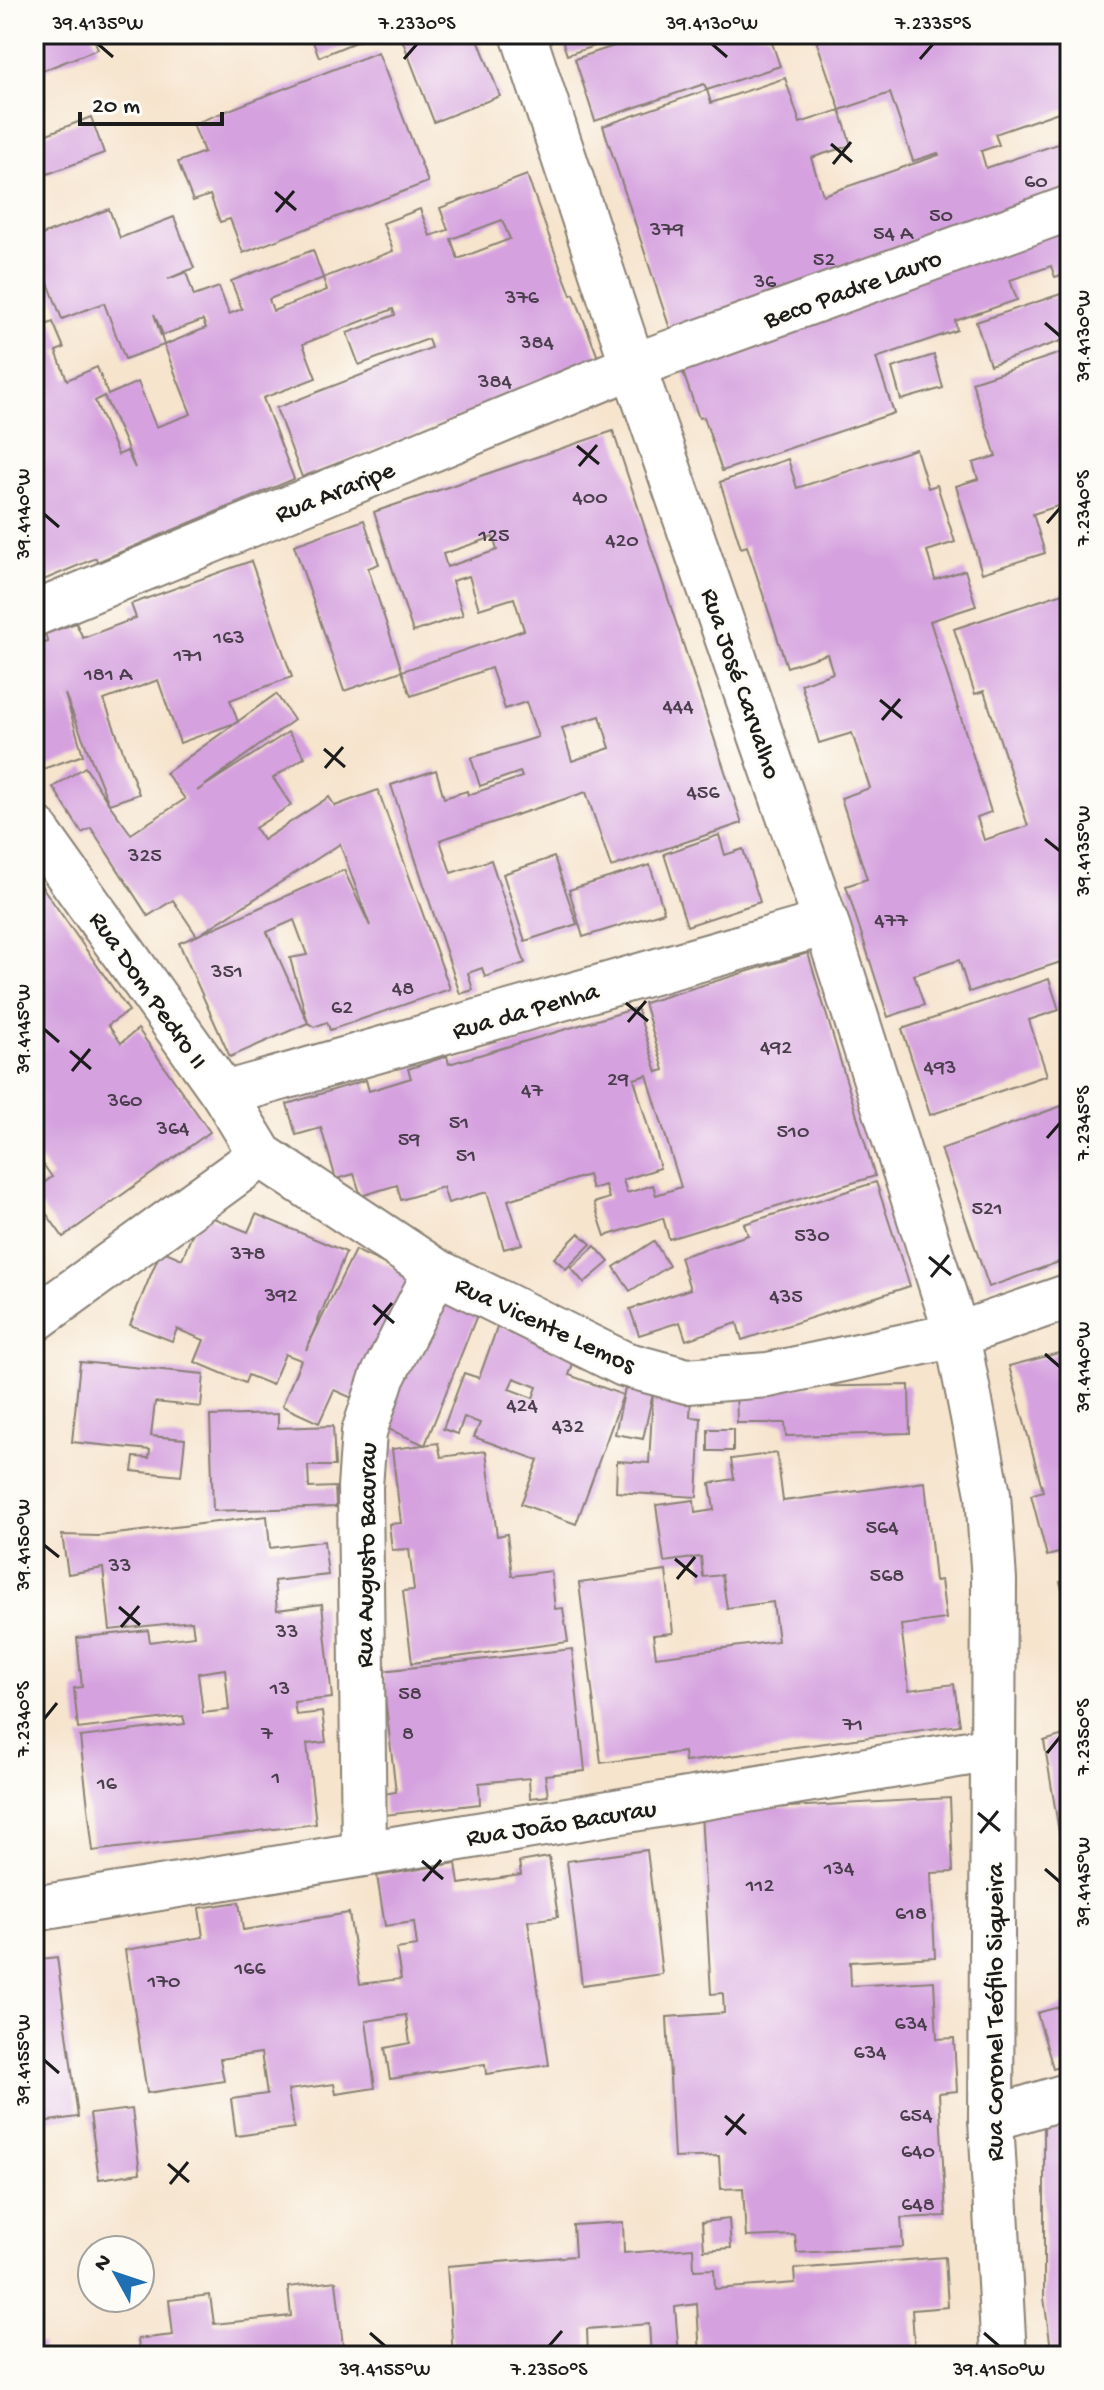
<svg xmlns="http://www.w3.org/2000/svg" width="1104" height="2390" viewBox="0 0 1104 2390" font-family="'Gochi Hand',sans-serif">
<rect width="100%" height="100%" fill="#fdfcf7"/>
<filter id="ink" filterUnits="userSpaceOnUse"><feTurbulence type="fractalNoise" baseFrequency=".0125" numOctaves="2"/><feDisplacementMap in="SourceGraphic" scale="16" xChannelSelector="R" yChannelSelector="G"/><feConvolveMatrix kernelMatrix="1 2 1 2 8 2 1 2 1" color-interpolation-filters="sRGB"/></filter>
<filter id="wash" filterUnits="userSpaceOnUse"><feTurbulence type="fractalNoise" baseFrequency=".006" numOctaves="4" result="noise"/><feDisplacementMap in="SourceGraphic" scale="32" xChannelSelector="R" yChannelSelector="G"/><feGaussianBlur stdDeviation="1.8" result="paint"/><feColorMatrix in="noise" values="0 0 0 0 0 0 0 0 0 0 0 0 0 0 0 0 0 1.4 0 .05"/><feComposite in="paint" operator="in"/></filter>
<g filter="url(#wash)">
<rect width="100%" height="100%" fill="#f6e4cd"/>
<g id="blocks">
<!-- building -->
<g fill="#d5a2df" fill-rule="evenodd">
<path d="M34 34H45L47 39 60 34H92L98 49 34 74Z"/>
<path d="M310 34H375L319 57Z"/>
<path d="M400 34H476L500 96 434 122Z"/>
<path d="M560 34H627V35L567 55Z"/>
<path d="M650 34H769L780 66 707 90 711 103 785 78 800 123 840 110 851 145 811 158 823 195 939 155 938 153 913 161 890 93 840 110 814 34H1070V108L995 134 999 145 981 151 986 168 1070 140V198L671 332 603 126 707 90 704 84 595 121 575 59Z"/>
<path d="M378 52 428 182 243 253 230 219 220 222 210 195 193 201 178 162 204 152 193 124Z"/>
<path d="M91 117 104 153 34 179V139Z"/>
<path d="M527 175 554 250 571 295 574 294 600 363 302 477 276 408 431 348 428 339 359 365 347 333 395 315 393 309 303 344 316 378 263 398 294 479 97 562 96 558 34 584V440L44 436 40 424 34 426V297L46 325 53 322 64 348 56 351 67 380 97 367 108 395 138 382 156 427 191 414 164 345 206 328 203 320 163 335 154 314 164 345 125 359 104 303 62 319 42 267 34 270V238L109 209 120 238 174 217 194 268 168 279 186 272 194 296 219 287 229 314 242 309 231 281 313 250 323 278 393 251 383 223 420 209 430 236 448 230 440 208ZM502 220 510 239 458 259 451 239ZM323 278 327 290 273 311 269 299ZM104 396 124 440 135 468 127 451 118 455 95 401Z"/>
<path d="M1070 219V272L1055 277 1051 266 1010 280 1017 300 955 321 957 330 876 358 894 413 722 471 704 417 699 418 677 355Z"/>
<path d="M1070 291V338L990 365 976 322Z"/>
<path d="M1070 350V502L1033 514 1045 553 982 573 956 486 978 479 973 463 996 456 972 382Z"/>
<path d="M934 355 943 388 901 400 892 368Z"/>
<path d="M613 431 742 823 611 867 586 792 440 840 451 873 491 860 525 963 485 977 482 968 468 973 473 990 460 994 391 785 436 770 444 798 467 791 468 795 522 777 520 772 480 786 471 758 538 737 526 702 505 709 491 668 411 696 402 671 524 630 514 598 479 609 469 576 452 581 463 615 413 632 374 512ZM493 537 497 550 447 567 443 554ZM600 716 610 748 572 761 562 728Z"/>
<path d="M916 449 928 488 937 485 955 542 927 551 935 580 965 570 976 606 930 621 991 812 977 817 984 840 1028 826 984 691 975 694 954 629 1069 591 1060 563 1070 560V959L969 992 959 960 914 975 924 1005 888 1017 846 886 867 879 841 798 870 788 852 733 819 743 801 684 833 673 827 654 787 667 747 546 741 548 720 482 788 459 797 488Z"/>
<path d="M364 520 379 564 368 568 402 671 344 691 294 545Z"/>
<path d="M251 561 292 677 230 700 238 722 180 743 158 680 104 700 139 794 109 804 131 834 185 799 166 773 276 694 294 720 197 791 288 732 305 757 273 778 291 805 255 828 263 840 329 797 335 806 378 790 450 989 330 1030 327 1022 314 1027 308 1023 230 1057 179 943 196 936 344 870 370 926 340 844 197 936 173 900 148 916 91 828 82 833 53 787 85 767 109 804 65 694 83 755 34 772V646L48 642 45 634 76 623 83 638 136 618 131 604ZM294 920 307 955 290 958 308 1023 267 932Z"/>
<path d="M719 835 725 855 743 849 760 902 687 926 664 854Z"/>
<path d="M554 857 577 924 525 941 503 874Z"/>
<path d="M650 865 664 912 583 937 569 890Z"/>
<path d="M34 875 129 1011 108 1025 121 1043 138 1029 210 1132 63 1237 34 1196V1190L52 1177 34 1151Z"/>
<path d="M808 953 875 1176 669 1239 663 1218 605 1236 594 1203 609 1198 605 1185 592 1189 588 1175 508 1200 522 1244 504 1249 487 1192 448 1203 443 1187 401 1200 397 1185 361 1196 354 1174 336 1179 321 1128 296 1135 287 1104 366 1080 369 1091 411 1078 408 1069 447 1056 449 1064 637 1008 657 1072 664 1070 644 1003ZM647 1075 681 1187 656 1195 653 1185 627 1193 623 1180 660 1168 634 1079Z"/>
<path d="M1049 979 1059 1010 1029 1020 1047 1075 930 1115 902 1029Z"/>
<path d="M1070 1103V1258L989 1287 941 1149Z"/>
<path d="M876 1182 910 1286 742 1340 737 1323 686 1340 680 1322 639 1335 630 1309 690 1289 680 1257 748 1235 744 1224Z"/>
<path d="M201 1213 248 1232 256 1214 346 1252 306 1350 355 1250 415 1278 359 1401 334 1390 319 1423 282 1406 301 1360 285 1354 272 1385 248 1375 245 1383 195 1362 204 1340 177 1329 172 1341 130 1325 161 1250 182 1259Z"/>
<path d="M579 1233 591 1244 566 1269 554 1258Z"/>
<path d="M654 1241 669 1266 630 1291 614 1267Z"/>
<path d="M595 1246 609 1262 584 1283 571 1268Z"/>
<path d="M434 1291 479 1310 425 1445 379 1425Z"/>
<path d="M498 1325 577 1353 569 1375 623 1395 576 1524 521 1504 538 1460 474 1437 480 1423 464 1417 458 1434 443 1429 464 1373 479 1378ZM514 1378 537 1387 533 1398 509 1389Z"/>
<path d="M1070 1350V1550L1047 1556 1031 1495 1043 1491 1009 1366Z"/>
<path d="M80 1362 204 1374 201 1407 155 1402 151 1436 185 1439 181 1476 132 1471 134 1457 149 1458 150 1450 72 1442Z"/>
<path d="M909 1385 910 1433 786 1436 785 1423H737L736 1388Z"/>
<path d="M625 1388 691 1395 690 1417 701 1418 697 1497 616 1492 617 1461 649 1463 653 1393 643 1439 615 1434Z"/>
<path d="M278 1414V1428L333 1426 335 1466H308L309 1488 335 1487 336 1507 213 1511 210 1416Z"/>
<rect x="708" y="1429" width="25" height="22"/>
<path d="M438 1443 441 1457 486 1451 497 1536 507 1534 512 1576 551 1571 555 1609 563 1608 568 1642 412 1663 403 1591 414 1590 409 1549 392 1550 389 1524 401 1523 392 1449Z"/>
<path d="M777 1453 783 1501 925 1482 935 1581 941 1580 946 1619 901 1625 909 1690 954 1684 960 1725 685 1762 684 1752 601 1763 579 1583 666 1571 673 1633 653 1635 656 1657 778 1641 773 1602 727 1608 722 1575 703 1577 701 1557 664 1562 656 1505 694 1500 695 1513 714 1510 710 1483 734 1479 731 1459Z"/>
<path d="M267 1516 270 1548 324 1541 328 1575 274 1581 277 1610 322 1604 332 1698 294 1702 296 1715 322 1712 326 1742 307 1744 316 1824 93 1851 80 1737 185 1724 183 1716 78 1729 74 1688 82 1687 77 1638 148 1630 150 1642 194 1636 192 1621 110 1630 103 1568 68 1574 62 1535 99 1536ZM225 1669 229 1710 203 1713 198 1673Z"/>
<path d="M1070 1579V1615L1069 1616 1060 1582Z"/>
<path d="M572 1649 585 1771 545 1775 548 1796 530 1798 529 1778 479 1783 480 1804 385 1815 383 1794 396 1792 382 1671Z"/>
<path d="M1070 1733V1892H1069L1044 1741Z"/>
<path d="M950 1798 953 1872 931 1873 935 1957 850 1962 851 1986 934 1981 937 2039 954 2038 957 2091 939 2093 946 2216 901 2218 903 2247 797 2253 795 2235 746 2237 743 2188 721 2189 719 2156 674 2158 667 2017 724 2013 723 1993 711 1994 701 1812Z"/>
<path d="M647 1850 662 1974 582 1985 567 1861Z"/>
<path d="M549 1857 558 1917 528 1921 549 2065 486 2074 485 2064 390 2079 385 2048 410 2043 406 2015 366 2021 375 2088 336 2094 334 2084 288 2090 294 2128 236 2136 231 2099 267 2094 261 2053 220 2059 224 2081 147 2093 125 1950 203 1937 199 1908 239 1902 243 1930 349 1913 360 1984 401 1979 396 1949 417 1946 414 1922 385 1926 377 1876 456 1863 459 1884 521 1875 519 1862Z"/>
<path d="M57 1957 78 2117 34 2123V1960Z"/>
<path d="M1070 2004V2063L1053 2068 1037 2013Z"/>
<path d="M132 2109 140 2173 99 2179 90 2114Z"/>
<path d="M1070 2117V2356H1052L1044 2298V2126Z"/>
<path d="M729 2219 731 2248 704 2250 702 2222Z"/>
<path d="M623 2222 624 2253 693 2248 694 2270 714 2269 715 2289 795 2283 794 2269 945 2257 948 2307 912 2310 915 2356H700L697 2304 675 2307 679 2356H651L649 2324 587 2329 588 2356H453L447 2266 575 2256 573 2225Z"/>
<path d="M336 2281 344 2356H140L138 2339 173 2335 169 2300 210 2295 214 2324 291 2316 288 2287Z"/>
<path d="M42 2343 43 2356H34V2344Z"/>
</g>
</g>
</g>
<g filter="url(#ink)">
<use href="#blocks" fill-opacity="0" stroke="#898074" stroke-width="2"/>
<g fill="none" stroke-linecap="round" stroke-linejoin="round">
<!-- street casing -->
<g stroke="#898074" stroke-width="48">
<g id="street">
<path d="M523 34 633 366 826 923 957 1335 988 1494 994 1580 991 2119 1004 2356"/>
<path d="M34 614 633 366 1070 208"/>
<path d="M34 827 224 1094 261 1155 436 1271 624 1364 687 1381 768 1375 957 1335 1070 1296"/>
<path d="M224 1094 826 923"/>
<path d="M34 1320 261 1155"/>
<path d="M364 1854 360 1487 364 1432 382 1378 436 1271"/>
<path d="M34 1909 993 1749"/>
<path d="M991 2119 1070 2095"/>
</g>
</g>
<!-- street -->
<use href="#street" stroke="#fff" stroke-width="44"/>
</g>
</g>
<!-- ticks -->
<path fill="none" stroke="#1c1c1c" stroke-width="3" d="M98 44 113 57M712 44 727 57M404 59 417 44M920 59 933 44M831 144 852 162M833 164 851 142M275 192 296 210M276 212 294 191M1045 323 1060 336M577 446 599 464M579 466 597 445M44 514 59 527M1047 523 1060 508M880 700 902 718M882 720 900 699M324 749 345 767M325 768 343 747M1045 839 1060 851M626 1003 648 1021M628 1022 646 1001M44 1029 59 1042M70 1051 91 1069M72 1071 90 1049M1047 1138 1060 1123M929 1257 951 1275M931 1277 949 1255M373 1305 394 1323M374 1325 392 1303M1045 1354 1060 1367M44 1545 59 1557M675 1559 697 1577M677 1579 695 1557M119 1607 140 1625M121 1627 139 1606M44 1719 57 1703M1047 1753 1060 1737M978 1813 1000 1831M980 1833 998 1811M422 1861 443 1879M1045 1869 1060 1882M423 1881 441 1860M44 2060 59 2073M725 2116 746 2134M726 2135 744 2114M168 2164 189 2182M170 2184 188 2162M370 2333 385 2346M984 2333 999 2346M549 2346 562 2331"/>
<g text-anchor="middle" stroke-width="6" stroke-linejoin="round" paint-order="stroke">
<!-- number labels -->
<g font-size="22" fill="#4a3e4d">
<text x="1036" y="187">60</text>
<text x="941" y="221">50</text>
<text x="667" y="235">379</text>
<text x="893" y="239">54 A</text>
<text x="824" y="265">52</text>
<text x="765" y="287">36</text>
<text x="522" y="303">376</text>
<text x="537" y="348">384</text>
<text x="495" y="387">384</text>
<text x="590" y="503">400</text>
<text x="494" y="541">125</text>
<text x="622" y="546">420</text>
<text x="229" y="643">163</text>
<text x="188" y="661">171</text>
<text x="108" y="680">181 A</text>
<text x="678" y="712">444</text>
<text x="703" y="798">456</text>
<text x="145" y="861">325</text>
<text x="891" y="926">477</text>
<text x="227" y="977">351</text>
<text x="403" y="994">48</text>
<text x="342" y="1013">62</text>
<text x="776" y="1053">492</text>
<text x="940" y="1073">493</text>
<text x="618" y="1085">29</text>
<text x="532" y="1096">47</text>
<text x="125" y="1106">360</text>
<text x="459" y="1128">51</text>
<text x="173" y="1134">364</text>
<text x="793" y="1137">510</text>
<text x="409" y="1145">59</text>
<text x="466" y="1161">51</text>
<text x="987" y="1214">521</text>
<text x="812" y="1241">530</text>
<text x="248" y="1259">378</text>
<text x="281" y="1301">392</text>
<text x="786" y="1302">435</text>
<text x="522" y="1411">424</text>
<text x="568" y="1432">432</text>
<text x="882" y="1533">564</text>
<text x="120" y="1571">33</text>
<text x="887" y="1581">568</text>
<text x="287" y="1637">33</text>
<text x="280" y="1694">13</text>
<text x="410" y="1699">58</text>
<text x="853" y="1730">71</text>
<text x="267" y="1739">7</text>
<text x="408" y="1739">8</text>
<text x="276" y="1783">1</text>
<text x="107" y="1789">16</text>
<text x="839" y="1874">134</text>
<text x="760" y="1891">112</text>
<text x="911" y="1919">618</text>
<text x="250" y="1974">166</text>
<text x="164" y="1987">170</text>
<text x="911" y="2029">634</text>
<text x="870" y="2058">634</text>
<text x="916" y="2121">654</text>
<text x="918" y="2157">640</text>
<text x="918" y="2210">648</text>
</g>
<!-- street labels -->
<g font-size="26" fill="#1c1c1c" stroke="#fdfcf7">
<text transform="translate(852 287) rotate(-20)" y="9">Beco Padre Lauro</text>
<text transform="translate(334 490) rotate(-22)" y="9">Rua Araripe</text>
<text transform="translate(743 683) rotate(71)" y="9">Rua José Carvalho</text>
<text transform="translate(150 989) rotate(55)" y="9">Rua Dom Pedro II</text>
<text transform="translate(525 1009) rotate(-16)" y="9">Rua da Penha</text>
<text transform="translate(546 1323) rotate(25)" y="9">Rua Vicente Lemos</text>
<text transform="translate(364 1555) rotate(-89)" y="9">Rua Augusto Bacurau</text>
<text transform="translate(561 1821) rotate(-9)" y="9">Rua João Bacurau</text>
<text transform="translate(993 2012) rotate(-90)" y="9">Rua Coronel Teófilo Siqueira</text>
</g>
</g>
<!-- margin -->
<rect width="1104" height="2390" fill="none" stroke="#fdfcf7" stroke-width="88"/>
<!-- north arrow -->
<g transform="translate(116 2274) rotate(310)"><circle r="38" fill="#fdfcf7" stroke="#a3a29f" stroke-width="2"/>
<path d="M0-6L14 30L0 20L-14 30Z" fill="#1f6fb2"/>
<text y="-12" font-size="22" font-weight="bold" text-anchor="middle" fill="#1c1c1c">N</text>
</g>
<!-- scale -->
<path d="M80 112v12h142v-12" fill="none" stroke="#1c1c1c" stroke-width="4"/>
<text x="92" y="112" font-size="24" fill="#1c1c1c" stroke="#fdfcf7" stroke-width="6" paint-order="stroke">20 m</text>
<rect x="44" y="44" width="1016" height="2302" fill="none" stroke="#1c1c1c" stroke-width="3"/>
<g font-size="20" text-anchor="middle" fill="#1c1c1c">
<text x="98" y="29">39.4135°W</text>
<text x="417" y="29">7.2330°S</text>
<text x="712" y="29">39.4130°W</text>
<text x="933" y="29">7.2335°S</text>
<text transform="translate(1082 336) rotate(-90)" y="7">39.4130°W</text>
<text transform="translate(1082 508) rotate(-90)" y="7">7.2340°S</text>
<text transform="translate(22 514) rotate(-90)" y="7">39.4140°W</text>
<text transform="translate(1082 851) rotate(-90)" y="7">39.4135°W</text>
<text transform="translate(22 1029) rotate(-90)" y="7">39.4145°W</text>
<text transform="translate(1082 1123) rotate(-90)" y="7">7.2345°S</text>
<text transform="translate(1082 1367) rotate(-90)" y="7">39.4140°W</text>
<text transform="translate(22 1545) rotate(-90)" y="7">39.4150°W</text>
<text transform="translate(22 1719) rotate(-90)" y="7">7.2340°S</text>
<text transform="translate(1082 1737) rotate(-90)" y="7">7.2350°S</text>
<text transform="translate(1082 1882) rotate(-90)" y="7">39.4145°W</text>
<text transform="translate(22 2060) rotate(-90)" y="7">39.4155°W</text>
<text x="385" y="2375">39.4155°W</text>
<text x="549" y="2375">7.2350°S</text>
<text x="999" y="2375">39.4150°W</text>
</g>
</svg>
